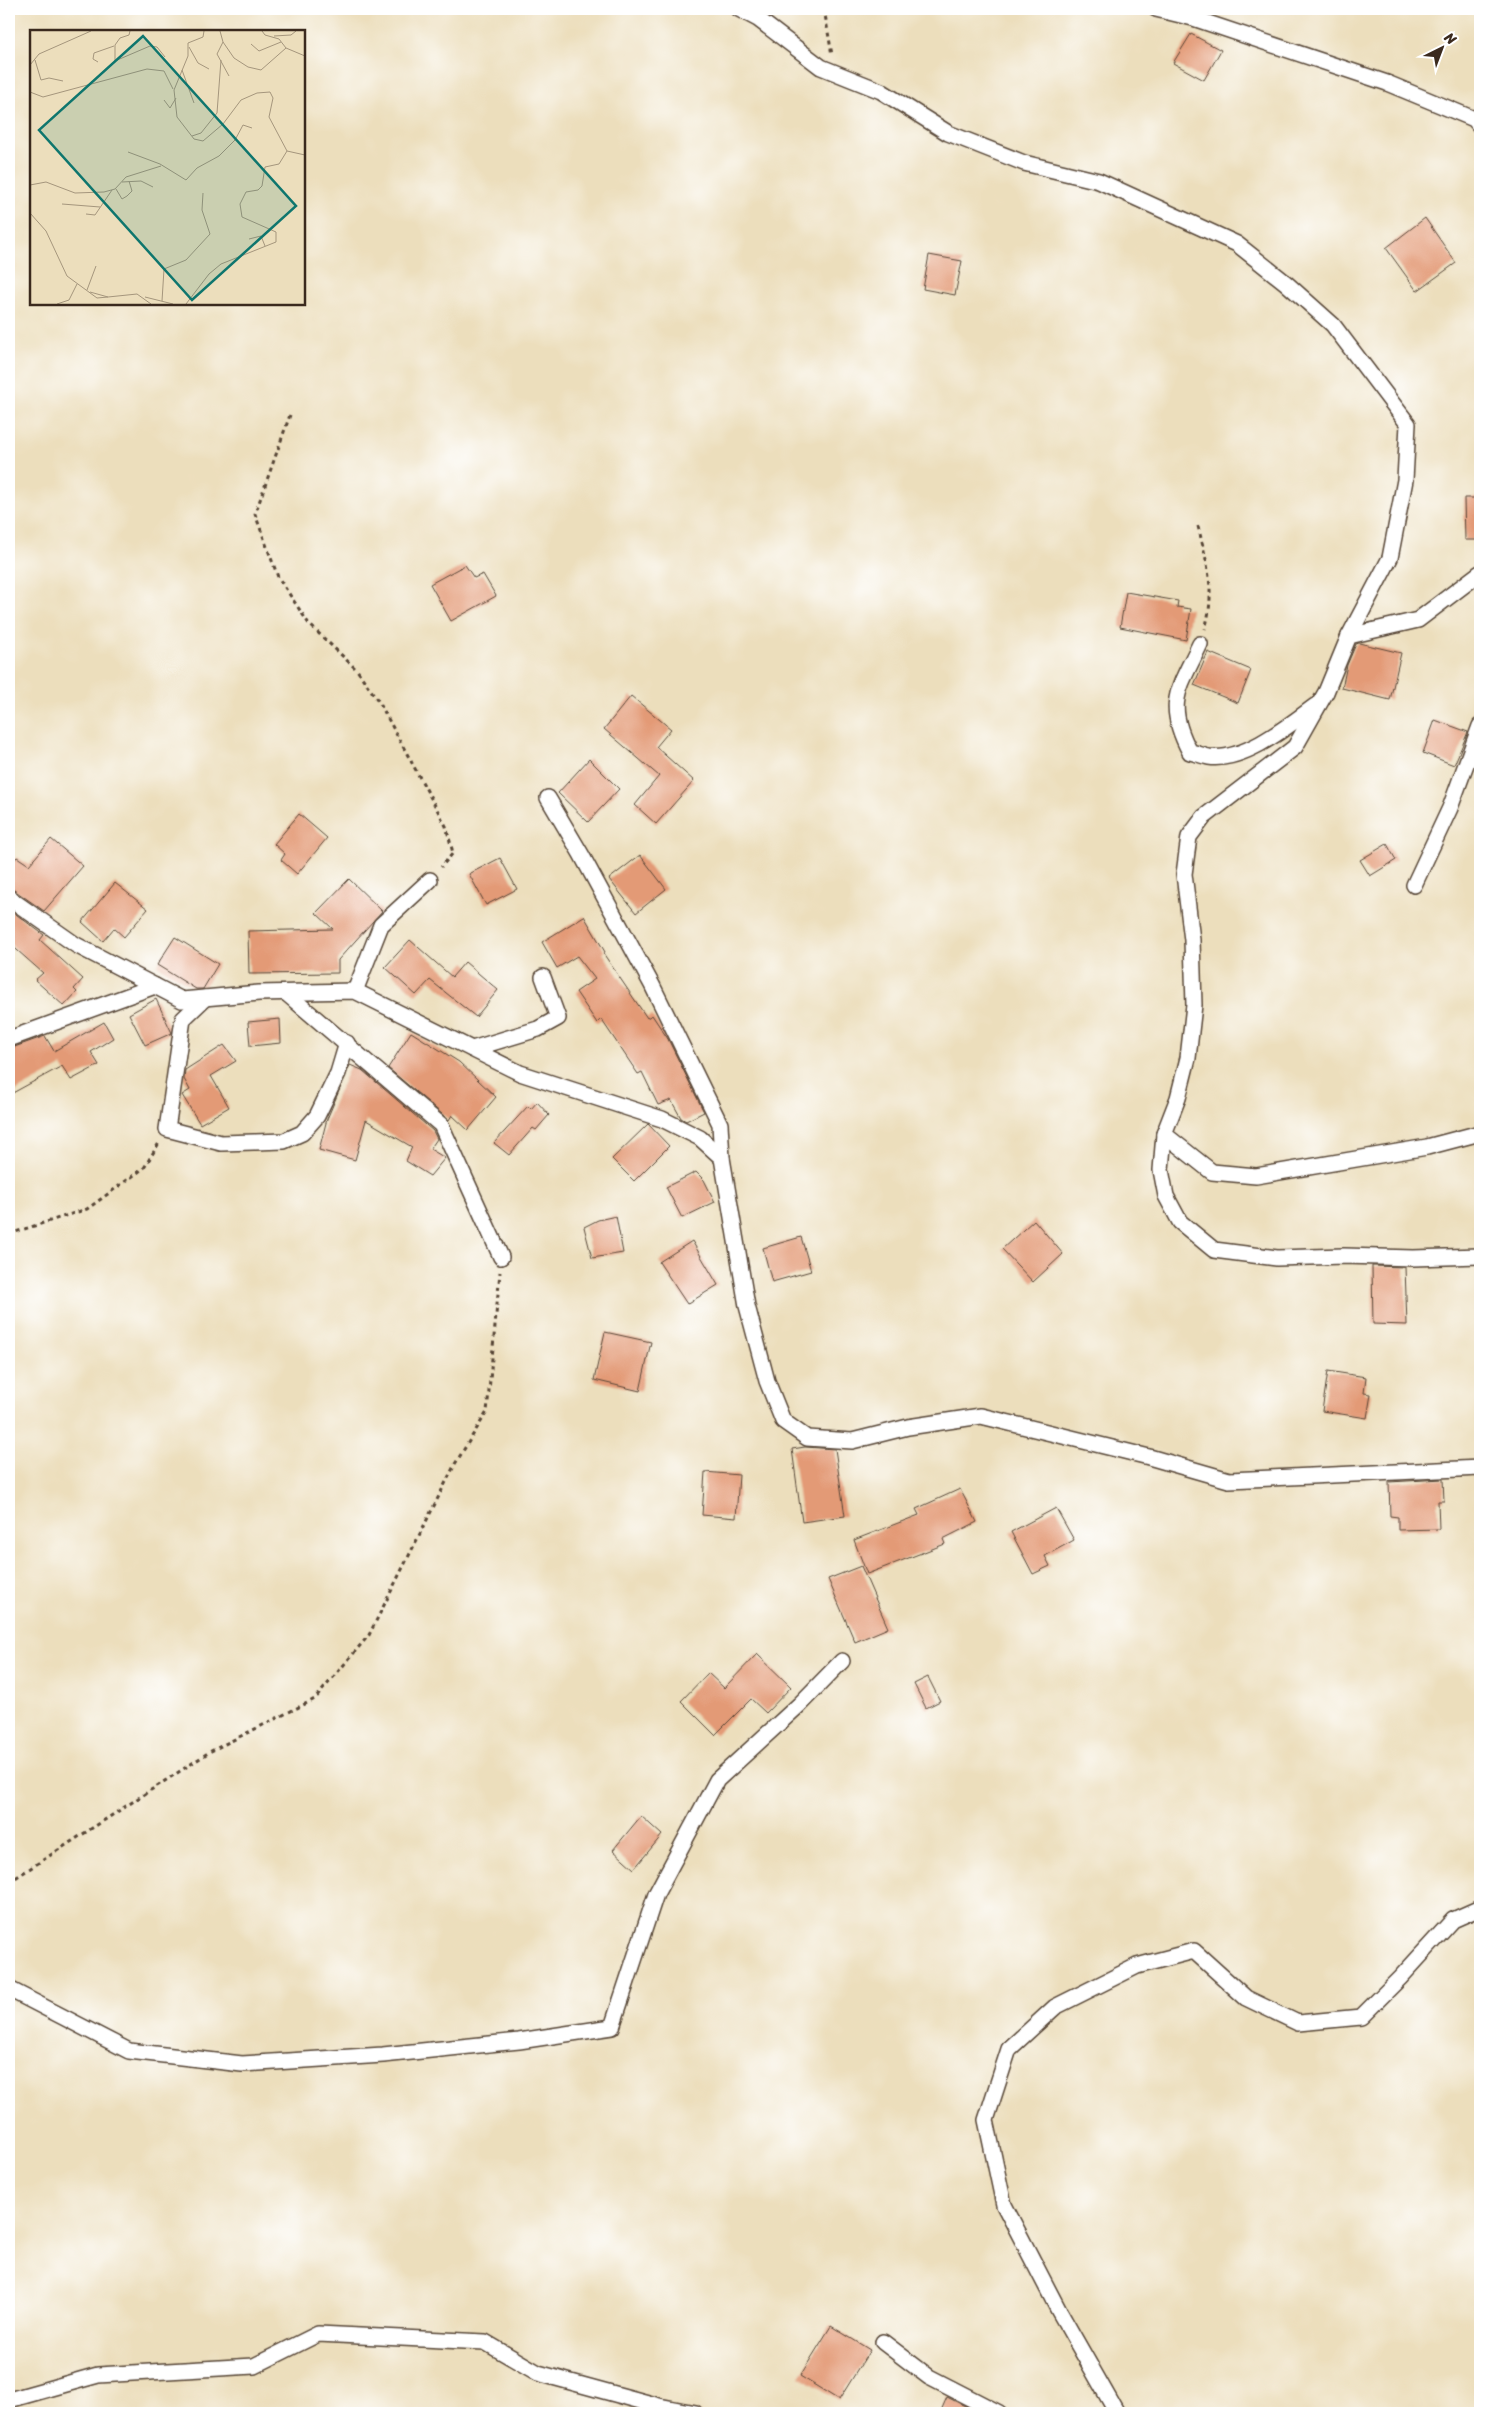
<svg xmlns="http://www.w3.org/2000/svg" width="1489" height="2422" viewBox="0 0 1489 2422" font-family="Sriracha,sans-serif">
<rect width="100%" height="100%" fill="#fff"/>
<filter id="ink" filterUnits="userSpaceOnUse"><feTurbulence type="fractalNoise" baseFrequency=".02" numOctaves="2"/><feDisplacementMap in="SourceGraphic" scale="10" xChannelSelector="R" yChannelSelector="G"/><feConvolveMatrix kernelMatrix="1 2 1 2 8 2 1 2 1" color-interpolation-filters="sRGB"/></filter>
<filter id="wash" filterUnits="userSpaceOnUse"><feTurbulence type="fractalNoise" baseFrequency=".0096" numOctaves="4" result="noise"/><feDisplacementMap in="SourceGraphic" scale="20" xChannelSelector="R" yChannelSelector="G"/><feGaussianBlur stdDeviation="1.12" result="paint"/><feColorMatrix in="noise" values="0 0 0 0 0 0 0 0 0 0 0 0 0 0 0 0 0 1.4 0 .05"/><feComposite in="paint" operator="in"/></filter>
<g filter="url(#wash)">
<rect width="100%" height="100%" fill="#ecdebc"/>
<g id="blocks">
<!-- building -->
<g fill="#e39a76">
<path d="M1191 34 1221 50 1204 80 1173 63Z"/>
<path d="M1425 218 1456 263 1417 291 1386 248Z"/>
<path d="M929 255 962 261 955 295 923 289Z"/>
<path d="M1464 498H1480V540H1465Z"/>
<path d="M465 565 474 578 483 574 496 596 451 621 430 584Z"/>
<path d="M1126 592 1178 601 1177 607 1191 609 1186 640 1120 627Z"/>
<path d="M1359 643 1401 653 1390 700 1342 688 1347 665 1356 644Z"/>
<path d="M1208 652 1251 670 1238 703 1194 685Z"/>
<path d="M631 696 671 729 656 747 694 781 656 824 635 805 659 776 604 729Z"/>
<path d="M1435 720 1468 732 1454 765 1423 753Z"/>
<path d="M589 759 619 789 588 822 558 793Z"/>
<path d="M299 814 327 838 297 874 281 860 285 854 274 844Z"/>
<path d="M51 839 83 866 44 911 14 890 9 889V866L17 857 29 865Z"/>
<path d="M1387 844 1396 860 1370 876 1360 860Z"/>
<path d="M640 855 666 889 636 913 609 879Z"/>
<path d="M500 858 517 889 486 905 469 874Z"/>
<path d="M349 879 382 911 338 960V973L249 974 248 931 333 929 316 913Z"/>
<path d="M115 883 148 909 124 937 114 928 103 941 82 922Z"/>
<path d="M9 909 44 935 40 940 83 979 74 989 77 992 64 1006 35 980 43 973 9 943Z"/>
<path d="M584 916 605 952 603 953 647 1018 652 1015 668 1039 704 1112 686 1121 681 1118 671 1100 658 1105 642 1072 638 1074 601 1019 597 1023 576 992 595 979 577 956 557 968 542 942Z"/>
<path d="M175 937 218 964 203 989H196L157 965Z"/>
<path d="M410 940 452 977 465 962 498 990 476 1017 430 980 416 995 385 967Z"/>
<path d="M156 999 172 1033 145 1045 129 1014Z"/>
<path d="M280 1019 281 1043 250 1046 248 1022Z"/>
<path d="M104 1022 113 1038 91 1052 99 1065 71 1080 62 1066 9 1095V1049L45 1036 54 1051Z"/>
<path d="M411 1032 459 1062 496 1097 468 1130 452 1115 449 1120 388 1068Z"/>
<path d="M224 1045 236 1061 211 1076 229 1107 200 1124 182 1095 190 1090 184 1079 185 1070Z"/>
<path d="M350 1065 362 1070 433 1131 437 1139 430 1149 445 1158 430 1176 406 1161 412 1147 366 1120 355 1160 319 1150 327 1119Z"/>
<path d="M537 1102 549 1115 536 1130 533 1128 509 1155 494 1143 528 1106 531 1109Z"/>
<path d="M648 1124 669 1146 634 1181 612 1159Z"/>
<path d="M696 1172 704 1180 715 1202 682 1218 666 1187Z"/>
<path d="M616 1216 623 1253 592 1258 584 1227 598 1220Z"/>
<path d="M1034 1220 1063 1254 1033 1282 1002 1249Z"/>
<path d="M801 1237 811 1271 772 1282 763 1248Z"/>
<path d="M692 1241 718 1285 687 1304 659 1262Z"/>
<path d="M1372 1266 1405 1267 1407 1325 1373 1324Z"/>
<path d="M605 1332 651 1342 640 1391 594 1380Z"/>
<path d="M1328 1371 1366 1377 1364 1393 1371 1394 1367 1418 1322 1411Z"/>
<path d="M805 1447 835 1449 845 1516 802 1522 792 1449Z"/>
<path d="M705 1472 739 1475 736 1518 702 1515Z"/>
<path d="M1443 1479 1444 1501H1438L1439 1529 1398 1530V1517L1390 1516 1389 1482Z"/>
<path d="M960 1489 977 1522 943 1539 945 1544 867 1574 854 1540 919 1515 916 1509Z"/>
<path d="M1056 1508 1074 1540 1045 1556 1050 1566 1033 1574 1011 1532Z"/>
<path d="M861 1566 888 1628 855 1642 828 1579Z"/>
<path d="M757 1654 791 1687 766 1713 751 1699 715 1735 681 1701 708 1673 724 1688Z"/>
<path d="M928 1677 940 1701 926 1708 914 1684Z"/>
<path d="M641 1816 662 1835 634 1869 613 1850Z"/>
<path d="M831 2326 870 2350 839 2400 800 2376Z"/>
<path d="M947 2397 979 2413H940Z"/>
</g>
</g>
</g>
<g filter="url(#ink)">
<use href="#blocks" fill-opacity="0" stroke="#564536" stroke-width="1"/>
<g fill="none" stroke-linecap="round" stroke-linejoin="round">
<!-- minor casing -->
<g stroke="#564536" stroke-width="18">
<g id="minor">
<path d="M739 9 758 19 821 67 881 91 948 133 1024 163 1099 181 1237 244 1286 283 1333 325 1408 424 1405 480 1390 558 1349 636"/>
<path d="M1156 9 1193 18 1387 83 1474 119 1480 126"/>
<path d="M1480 573 1418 620 1349 636 1326 692 1295 747 1204 817 1189 837 1184 874 1192 940 1194 1005 1188 1058 1178 1098 1164 1134 1161 1170 1166 1196 1180 1222 1214 1250 1277 1258 1344 1256 1413 1258 1480 1256"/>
<path d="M1200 644C1179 689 1164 703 1190 752 1196 753 1203 756 1209 757 1244 762 1288 726 1315 706"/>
<path d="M548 798 581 854 652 985 720 1124 722 1158 747 1306 767 1381 783 1421 807 1438 852 1441 908 1427 981 1416 1149 1457 1229 1480 1480 1468"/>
<path d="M1414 885 1450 808 1480 726"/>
<path d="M9 898 76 945 182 1000 259 993 355 991 520 1073 662 1119 700 1138 722 1158"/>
<path d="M355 991 381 925 430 880"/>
<path d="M286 993 441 1125 501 1257"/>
<path d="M205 998 183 1019 167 1129 221 1143 284 1141 302 1133 317 1116 338 1073 347 1043"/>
<path d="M9 1039 155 986"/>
<path d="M472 1049 538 1029 558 1018 543 977"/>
<path d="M1164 1134 1212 1172 1256 1176 1427 1147 1480 1133"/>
<path d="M9 1989 129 2051 242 2064 383 2055 519 2041 612 2027 656 1894 717 1780 799 1705 842 1661"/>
<path d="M883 2342 929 2377 999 2413"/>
<path d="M9 2400 98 2375 254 2366 318 2334 485 2342 538 2373 659 2406 695 2413"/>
<path d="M1117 2413 1059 2311 1004 2205 986 2120 1009 2049 1055 2007 1137 1966 1194 1951 1246 1998 1298 2023 1361 2017 1400 1978 1453 1920 1480 1908"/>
</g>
</g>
<!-- path -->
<g stroke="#564536" stroke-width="3" stroke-dasharray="4 4" stroke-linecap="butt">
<path d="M824 9 832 55"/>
<path d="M290 415 255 514 278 577 309 624 357 670 379 702 446 826 453 853 441 867"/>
<path d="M1198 526C1207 563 1216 591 1205 629"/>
<path d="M9 1234 87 1209 144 1168 159 1143"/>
<path d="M9 1882 211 1751 315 1699 369 1635 455 1464 487 1412 500 1272"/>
</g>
<!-- minor -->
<use href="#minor" stroke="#fff" stroke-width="15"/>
</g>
</g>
<!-- overview -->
<g transform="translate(30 30)">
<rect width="275" height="275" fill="#ecdebc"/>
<path fill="none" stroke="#a5967d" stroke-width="1" d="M100 1 99 5 90 8 85 15V31L120 16 127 17 135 27M174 1 173 7 158 13V26L144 60 147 87 164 109 173 111 193 94 211 70 227 63 240 62 243 68 239 87 257 121M190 1 193 12 204 28 218 37 231 40 256 18 249 9 235 5 232 1M244 6 261 5 266 1M193 12 187 24 199 46M221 14 229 21 251 12M159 17 168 33 179 39M256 18 275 26M5 30 11 50 19 48 33 51M68 32 63 29 64 23 84 16M0 35 9 24 61 1M152 40 164 73M0 62 13 67 117 39 134 41 143 59M134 70 140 78 146 68M162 106 171 103 187 83 191 30M98 122 130 134 156 150 167 138 189 126 205 110 213 95 222 98M92 152 111 151 123 157M0 155 16 152 45 163 74 162 85 159 96 147 131 136M86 159 92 169 97 166 102 161 99 151M32 174 70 177M0 183 16 201 37 246 67 268 78 267M56 184 65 185 82 160M219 209 231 206 235 216M57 260 66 236M60 262 78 267 107 264 121 274M115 267 143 274M132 271 134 239 156 230 180 204 172 180 173 163M27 274 39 270 47 254M156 274 179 244 191 234 246 212V202L212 187 210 174 216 162 228 160 232 156 235 137 249 134 257 121 275 125"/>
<path fill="#0f766e" fill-opacity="0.15" stroke="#0f766e" stroke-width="2.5" d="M113 6 266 176 162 270 9 100Z"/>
<rect width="275" height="275" fill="none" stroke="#3b2a1e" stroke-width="2.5"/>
</g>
<!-- margin -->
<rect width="1489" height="2422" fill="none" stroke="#fff" stroke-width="30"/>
<!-- north arrow -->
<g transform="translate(1442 48) rotate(42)" stroke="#ffffff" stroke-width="4" paint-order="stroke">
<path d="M0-4L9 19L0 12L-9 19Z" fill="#3b2a1e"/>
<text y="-8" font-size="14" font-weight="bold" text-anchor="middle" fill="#3b2a1e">N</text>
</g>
</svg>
